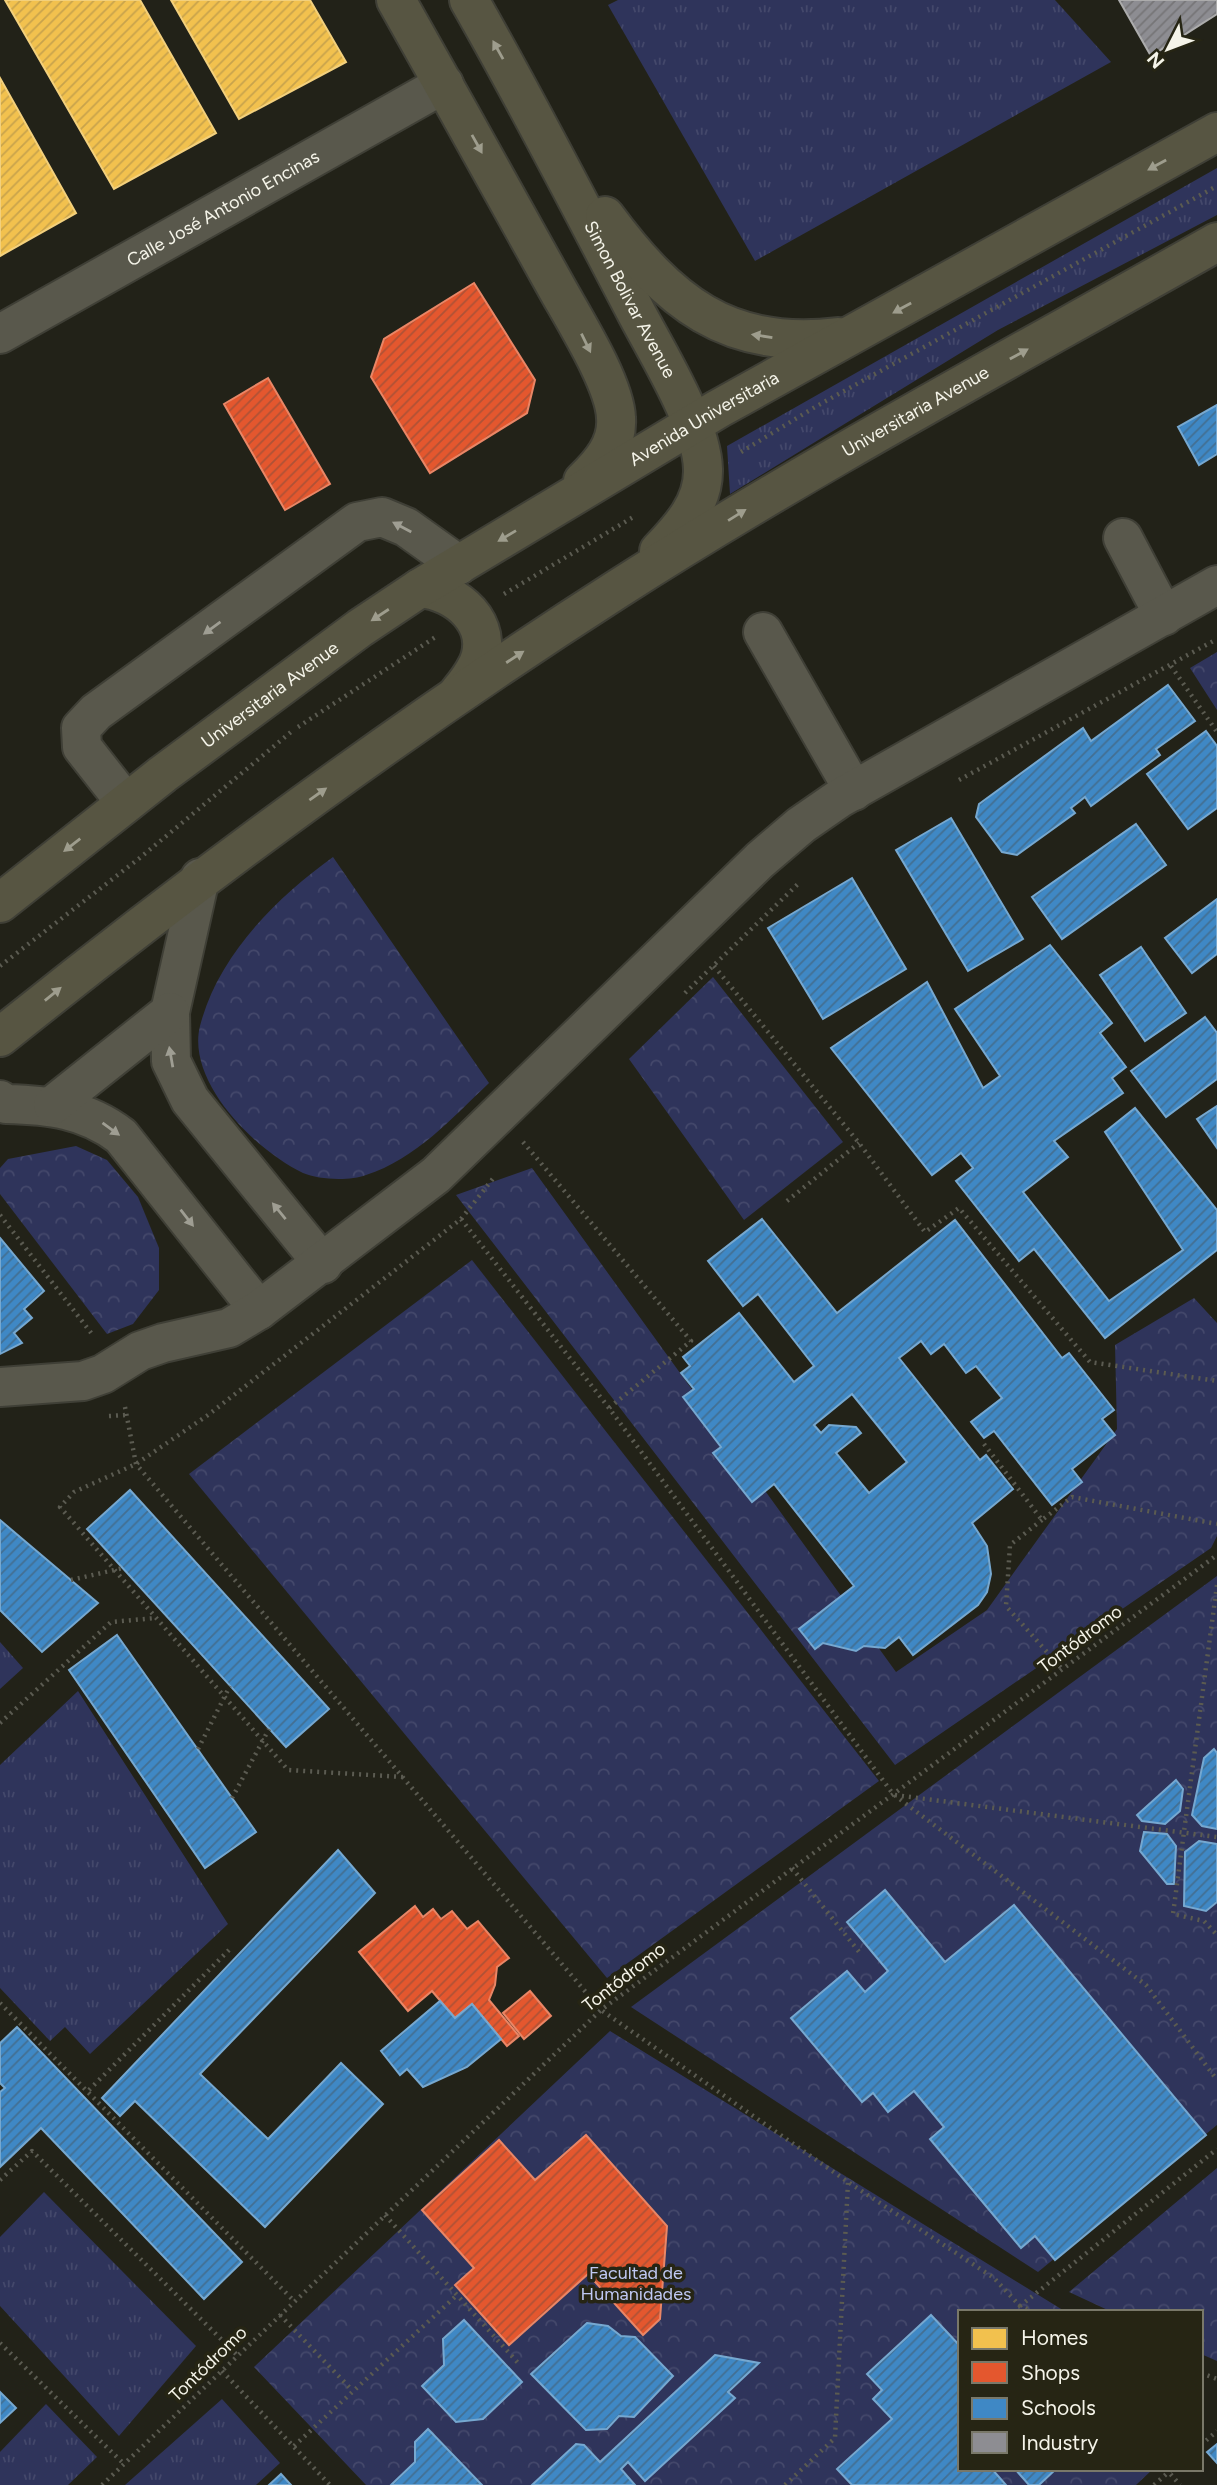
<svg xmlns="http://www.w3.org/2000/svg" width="1217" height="2485" viewBox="0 0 1217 2485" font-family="Figtree,sans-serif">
<defs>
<pattern id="grass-tufts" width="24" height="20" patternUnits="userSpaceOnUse" patternTransform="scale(1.75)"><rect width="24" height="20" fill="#2f345b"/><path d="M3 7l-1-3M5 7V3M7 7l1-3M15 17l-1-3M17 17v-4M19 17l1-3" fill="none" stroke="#44486b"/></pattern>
<pattern id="park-crowns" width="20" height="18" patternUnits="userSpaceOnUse" patternTransform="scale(1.75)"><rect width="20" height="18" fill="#2f345b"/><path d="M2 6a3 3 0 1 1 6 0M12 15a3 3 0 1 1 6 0" fill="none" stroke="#44486b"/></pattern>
<pattern id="homes-hatch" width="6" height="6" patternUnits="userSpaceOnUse" patternTransform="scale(1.75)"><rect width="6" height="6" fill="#f2c14e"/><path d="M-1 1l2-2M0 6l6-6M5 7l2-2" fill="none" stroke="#c8a34c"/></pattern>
<pattern id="shops-hatch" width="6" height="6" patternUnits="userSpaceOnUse" patternTransform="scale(1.75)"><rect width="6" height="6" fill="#e4572e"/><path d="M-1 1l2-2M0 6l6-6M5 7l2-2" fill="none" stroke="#ae5236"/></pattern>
<pattern id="schools-hatch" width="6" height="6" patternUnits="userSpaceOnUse" patternTransform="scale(1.75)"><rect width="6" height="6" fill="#3f88c5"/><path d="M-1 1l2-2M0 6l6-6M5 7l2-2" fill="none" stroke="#436f92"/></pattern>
<pattern id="industry-hatch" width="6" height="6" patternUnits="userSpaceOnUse" patternTransform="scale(1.75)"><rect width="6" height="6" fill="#8d8d92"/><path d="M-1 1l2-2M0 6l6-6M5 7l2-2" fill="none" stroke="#767577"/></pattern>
</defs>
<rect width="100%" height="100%" fill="#222218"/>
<!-- grass -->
<g fill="url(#grass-tufts)">
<path d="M618 0H1055L1111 62 755 261 608 5Z"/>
<path d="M1217 168V215L998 330 730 494 727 446Z"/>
<path d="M0 1642 23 1668 0 1689Z"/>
<path d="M78 1691 228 1924 90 2054 65 2027 50 2041 0 1988V1765Z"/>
<path d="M44 2192 196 2346 119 2436 0 2306V2237Z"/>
<path d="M222 2399 280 2463 256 2485H125Z"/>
<path d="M46 2404 97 2457 68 2485H0V2452Z"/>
</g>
<!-- park -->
<g fill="url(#park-crowns)">
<path d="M1217 652V710L1190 668Z"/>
<path d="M333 857 489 1083C452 1118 416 1159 366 1175 350 1181 319 1180 303 1173 256 1151 186 1082 200 1026 218 956 276 898 333 857Z"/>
<path d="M713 977 843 1142 744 1220 629 1059Z"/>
<path d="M76 1146 107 1160 138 1197 159 1248V1290L133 1324 107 1334 0 1194V1168L8 1159Z"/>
<path d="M532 1168 896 1672 987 1610 1117 1429 1115 1345 1194 1298 1217 1323V1536L1211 1548 895 1765 456 1195Z"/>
<path d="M472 1260 879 1781 607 1978 189 1474Z"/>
<path d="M1217 1576V2125L1038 2272 631 2007Z"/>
<path d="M610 2031 1066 2312H960V2469H1153L1136 2485H366L254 2367Z"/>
<path d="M1217 2168V2361L1201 2354V2312H1112L1069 2292Z"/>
</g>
<!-- homes -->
<g fill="url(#homes-hatch)" stroke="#f3d07c" stroke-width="2">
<path d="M5 0H140L216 133 114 189Z"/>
<path d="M171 0H310L346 62 239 119Z"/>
<path d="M0 78 76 213 0 256Z"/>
</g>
<!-- shops -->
<g fill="url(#shops-hatch)" stroke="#e98666" stroke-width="2">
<path d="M474 283 535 380 527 413 430 473 371 377 384 339Z"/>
<path d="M268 378 330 484 285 510 224 404Z"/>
<path d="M415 1906 423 1917 433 1909 441 1919 452 1911 467 1929 478 1921 509 1958 497 1967 495 1985 489 2000 519 2036 507 2046 472 2004 455 2018 432 1991 408 2011 359 1952Z"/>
<path d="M530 1991 551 2016 524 2039 503 2013Z"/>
<path d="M586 2135 667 2226 660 2319 643 2335 588 2274 509 2345 455 2285 474 2268 422 2210 499 2140 535 2180Z"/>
</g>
<!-- schools -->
<g fill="url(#schools-hatch)" stroke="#76a8d0" stroke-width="2" fill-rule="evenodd">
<path d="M1217 405V454L1199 465 1178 427Z"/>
<path d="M1168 685 1195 721 1156 749 1160 755 1091 806 1085 797 1071 808 1075 813 1017 855 1002 852 976 817 979 804 1083 728 1091 741Z"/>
<path d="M1206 731 1217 746V808L1188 829 1147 774Z"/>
<path d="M951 818 1023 939 968 971 896 850Z"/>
<path d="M1136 824 1166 865 1062 939 1032 897Z"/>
<path d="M852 878 906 969 823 1019 768 928Z"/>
<path d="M1217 899V954L1192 973 1165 938Z"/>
<path d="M1050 945 1112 1023 1100 1033 1126 1067 1112 1078 1123 1093 1054 1141 1068 1157 1023 1192 1109 1301 1183 1250 1105 1132 1135 1108 1217 1210V1250L1105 1338 1034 1249 1019 1261 956 1181 973 1168 961 1153 932 1175 831 1048 927 982 983 1088 1000 1076 955 1009Z"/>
<path d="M1141 947 1186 1013 1145 1041 1100 975Z"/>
<path d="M1205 1017 1217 1033V1079L1166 1117 1131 1071Z"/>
<path d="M1217 1106V1148L1197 1119Z"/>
<path d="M762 1219 837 1313 955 1220 1062 1358 1069 1353 1114 1410 1102 1419 1115 1435 1072 1469 1082 1482 1052 1505 994 1431 984 1438 971 1422 1002 1398 976 1366 966 1373 944 1344 931 1354 921 1341 899 1358 980 1460 986 1455 1013 1489 972 1523 987 1546 991 1574 987 1592 978 1605 913 1655 899 1637 885 1648 864 1646 856 1651 823 1643 815 1649 799 1629 854 1586 774 1484 752 1502 713 1453 721 1447 683 1397 694 1389 681 1373 690 1366 683 1357 739 1313 794 1382 814 1366 758 1294 743 1306 708 1261ZM852 1394 907 1462 869 1493 836 1453 861 1433 856 1427 829 1425 821 1433 814 1425Z"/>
<path d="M0 1238 44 1291 24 1309 32 1318 14 1333 22 1343 0 1354Z"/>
<path d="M130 1490 329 1709 286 1747 87 1529Z"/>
<path d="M0 1520 98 1603 42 1652 0 1610Z"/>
<path d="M117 1635 256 1832 205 1868 69 1670Z"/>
<path d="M1214 1749 1217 1753V1829L1202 1826 1192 1815 1204 1758Z"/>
<path d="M1176 1780 1183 1789 1180 1811 1165 1824 1142 1821 1137 1815Z"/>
<path d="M1144 1832 1167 1834 1176 1846 1174 1884H1167L1140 1851Z"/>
<path d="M1199 1841 1217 1844V1902L1206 1911 1184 1906 1185 1852Z"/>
<path d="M338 1850 375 1893 200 2074 268 2139 341 2063 383 2104 265 2227 135 2101 120 2116 102 2098Z"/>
<path d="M885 1890 945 1962 1014 1905 1206 2135 1055 2260 1035 2236 1021 2248 930 2139 944 2127 914 2091 888 2112 873 2093 862 2102 791 2018 847 1971 865 1992 888 1971 847 1922Z"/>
<path d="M440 2001 455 2018 472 2004 501 2039 467 2067 423 2087 407 2069 400 2075 381 2051Z"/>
<path d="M17 2027 242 2262 204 2299 41 2128 0 2167V2092L5 2088 0 2083V2043Z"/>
<path d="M931 2315 960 2346V2469H992L1006 2485H852L837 2469 892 2419 873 2399 882 2390 867 2374Z"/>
<path d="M464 2320 522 2382 483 2419 456 2422 422 2386 444 2365 443 2339Z"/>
<path d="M587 2323 608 2326 621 2336 635 2337 673 2376 634 2417 619 2416 607 2429 586 2430 531 2374Z"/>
<path d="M715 2355 759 2363 728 2392 735 2398 645 2481 628 2462 621 2469 635 2485H532L576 2444 584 2445 600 2462Z"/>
<path d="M0 2392 16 2408 0 2423Z"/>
<path d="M428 2429 482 2485H391L415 2462V2442Z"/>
<path d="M1217 2444V2463L1207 2452Z"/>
<path d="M1015 2469H1056L1039 2485H1029Z"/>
<path d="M281 2474 291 2485H269Z"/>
</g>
<!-- industry -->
<path fill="url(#industry-hatch)" stroke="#acacac" stroke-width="2" d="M1119 0H1217V14L1151 56Z"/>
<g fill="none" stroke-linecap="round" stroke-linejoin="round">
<!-- minor casing -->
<g stroke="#3f3f36" stroke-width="42">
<g id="minor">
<path id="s1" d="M0 334 444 84"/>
<path d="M1123 538 1164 616"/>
<path d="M763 632 854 791"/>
<path d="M126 803 82 747 81 728 96 712 357 522 382 517 406 527 459 565"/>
<path d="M200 878 170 1012 171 1061 190 1100 323 1264"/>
<path d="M0 1100 6 1104C49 1105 86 1109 121 1136L259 1310"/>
<path d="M53 1105 170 1012"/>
<path d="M0 1387 83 1381 103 1374 140 1351 163 1343 229 1328 259 1310 436 1175 760 860 801 825 840 798 1217 585"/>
</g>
</g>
<!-- major casing -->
<g stroke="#3f3f36" stroke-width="42">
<g id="major">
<path d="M396 0C449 94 502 189 554 283 572 316 615 383 616 418 618 444 601 464 583 481"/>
<path id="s2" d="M469 0C528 103 582 209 637 314 658 354 702 425 703 469 704 503 681 528 659 551"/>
<path d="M605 216C668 301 727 351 838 337"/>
<path d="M420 588C457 591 495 624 478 664 473 674 466 684 459 692"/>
<path id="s3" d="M0 903 163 774 360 628 420 588 718 409 1217 132"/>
<path id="s4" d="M0 1037C198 878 402 727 616 590 811 465 1016 356 1217 242"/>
</g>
</g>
<!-- path -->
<g stroke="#5b5b51" stroke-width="4.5" stroke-dasharray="2 5" stroke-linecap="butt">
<path d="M741 452 815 407 1217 186"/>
<path d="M504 594 635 516"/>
<path d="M1171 666 1217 732"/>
<path d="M298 727 437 636"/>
<path d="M959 780 1217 639"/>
<path d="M0 966 141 857 291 732"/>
<path d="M714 966 859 1143 925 1232 959 1208 1090 1362 1217 1381"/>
<path d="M685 993 800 882"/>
<path d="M523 1142 691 1341 609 1408"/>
<path d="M787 1201 859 1143"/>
<path d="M0 1215 92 1334"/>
<path d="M461 1219 495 1176"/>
<path d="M125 1407 136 1464 601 2010 848 2182 994 2278 1020 2306 1034 2312"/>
<path d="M109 1416 127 1415"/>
<path d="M984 1444 1042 1520 1072 1497 1217 1524"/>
<path d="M1042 1520 1010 1545 1006 1606 1063 1670"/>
<path d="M1217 1585 1173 1914 1204 1921 1217 1935"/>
<path d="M0 1723 111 1622 156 1618"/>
<path d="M403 1777 288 1770 60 1507 74 1492 136 1464 208 1415 461 1219 609 1408 893 1794 1146 1985 1217 2080"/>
<path d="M895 1795 1217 1837"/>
<path d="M792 1868 860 1953"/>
<path d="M0 2003 295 2302"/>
<path d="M89 2090 230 1949"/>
<path d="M0 2180 32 2151 238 2356"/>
<path d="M385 2215 519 2364"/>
<path d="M1024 2312 1020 2306 1217 2149"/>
<path d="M280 2315 352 2390"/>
<path d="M0 2343 124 2464"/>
<path d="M222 2371 330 2485"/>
<path d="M1201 2373 1217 2379"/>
<path d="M1201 2445 1217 2431"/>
<path d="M294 2446 457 2295"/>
<path d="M1166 2469 1180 2485"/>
<path d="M102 2485 601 2010 1217 1555"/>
<path d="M785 2485 835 2438 848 2182"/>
<path d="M1154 2485 1172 2469"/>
</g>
<!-- minor -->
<use href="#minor" stroke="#59584c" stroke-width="38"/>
<!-- major -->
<use href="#major" stroke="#575542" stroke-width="38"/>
<!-- path-bridge -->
<g stroke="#5b5b51" stroke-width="4.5" stroke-dasharray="2 5" stroke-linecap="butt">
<path d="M71 1580 123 1568"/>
<path d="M198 1749 230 1686"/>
<path d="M232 1798 269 1729"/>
</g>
</g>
<!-- one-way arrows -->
<defs><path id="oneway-solid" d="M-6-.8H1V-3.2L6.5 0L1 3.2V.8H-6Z" transform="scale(1.75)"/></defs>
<g fill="#9e9d8d">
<use href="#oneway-solid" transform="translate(498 50) rotate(-119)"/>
<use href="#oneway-solid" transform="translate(477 144) rotate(61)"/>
<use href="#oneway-solid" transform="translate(1157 165) rotate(151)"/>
<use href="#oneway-solid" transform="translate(902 308) rotate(151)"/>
<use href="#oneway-solid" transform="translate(762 336) rotate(-171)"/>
<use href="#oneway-solid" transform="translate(586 343) rotate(64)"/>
<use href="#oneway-solid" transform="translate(1019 354) rotate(-29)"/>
<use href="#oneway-solid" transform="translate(737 515) rotate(-32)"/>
<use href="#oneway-solid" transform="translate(507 536) rotate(149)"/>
<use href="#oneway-solid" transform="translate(380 615) rotate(147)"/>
<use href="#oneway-solid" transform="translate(515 657) rotate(-33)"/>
<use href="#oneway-solid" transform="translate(318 794) rotate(-35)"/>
<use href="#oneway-solid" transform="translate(72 845) rotate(142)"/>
<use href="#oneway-solid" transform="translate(53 994) rotate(-39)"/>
</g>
<g fill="#9f9e93">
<use href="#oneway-solid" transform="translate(402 527) rotate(-152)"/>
<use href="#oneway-solid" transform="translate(212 628) rotate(144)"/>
<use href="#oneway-solid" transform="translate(171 1057) rotate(-100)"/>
<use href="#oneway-solid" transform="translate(111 1129) rotate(36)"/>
<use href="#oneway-solid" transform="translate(279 1211) rotate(-129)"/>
<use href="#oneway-solid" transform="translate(187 1218) rotate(52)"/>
</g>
<g text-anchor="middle" stroke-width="7" stroke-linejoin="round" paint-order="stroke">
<!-- street labels -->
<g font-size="18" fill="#f5f4e9" stroke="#262514">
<text dy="6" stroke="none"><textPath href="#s1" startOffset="256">Calle José Antonio Encinas</textPath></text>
<text dy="6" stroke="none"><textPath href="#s2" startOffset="340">Simon Bolivar Avenue</textPath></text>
<text dy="6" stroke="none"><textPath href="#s4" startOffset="1110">Universitaria Avenue</textPath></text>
<text dy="6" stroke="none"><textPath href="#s3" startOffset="856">Avenida Universitaria</textPath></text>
<text dy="6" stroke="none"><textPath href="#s3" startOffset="341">Universitaria Avenue</textPath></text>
<text transform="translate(1080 1639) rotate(-37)" y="6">Tontódromo</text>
<text transform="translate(624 1977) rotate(-38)" y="6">Tontódromo</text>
<text transform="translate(208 2364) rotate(-44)" y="6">Tontódromo</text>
</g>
<!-- park labels -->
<g font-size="18" fill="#bfc8f3" stroke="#262514">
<text x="636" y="2279">Facultad de<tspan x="636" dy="21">Humanidades</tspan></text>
</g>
</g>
<!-- legend -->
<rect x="958" y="2310" width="245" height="161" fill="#262514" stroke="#797869" stroke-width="2"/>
<rect x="972" y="2328" width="35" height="21" fill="#f2c14e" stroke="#797869" stroke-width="2"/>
<text x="1021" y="2345" font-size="21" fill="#f5f4e9">Homes</text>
<rect x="972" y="2362" width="35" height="21" fill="#e4572e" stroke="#797869" stroke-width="2"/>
<text x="1021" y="2380" font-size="21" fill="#f5f4e9">Shops</text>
<rect x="972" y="2398" width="35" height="21" fill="#3f88c5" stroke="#797869" stroke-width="2"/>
<text x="1021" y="2415" font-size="21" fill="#f5f4e9">Schools</text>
<rect x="972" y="2432" width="35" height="21" fill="#8d8d92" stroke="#797869" stroke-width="2"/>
<text x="1021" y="2450" font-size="21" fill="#f5f4e9">Industry</text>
<!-- north arrow -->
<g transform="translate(1168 49) rotate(228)" stroke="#262514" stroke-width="5" paint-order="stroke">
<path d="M0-5L12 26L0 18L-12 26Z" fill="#f5f4e9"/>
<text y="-10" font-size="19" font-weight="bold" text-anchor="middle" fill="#f5f4e9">N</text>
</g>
</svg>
